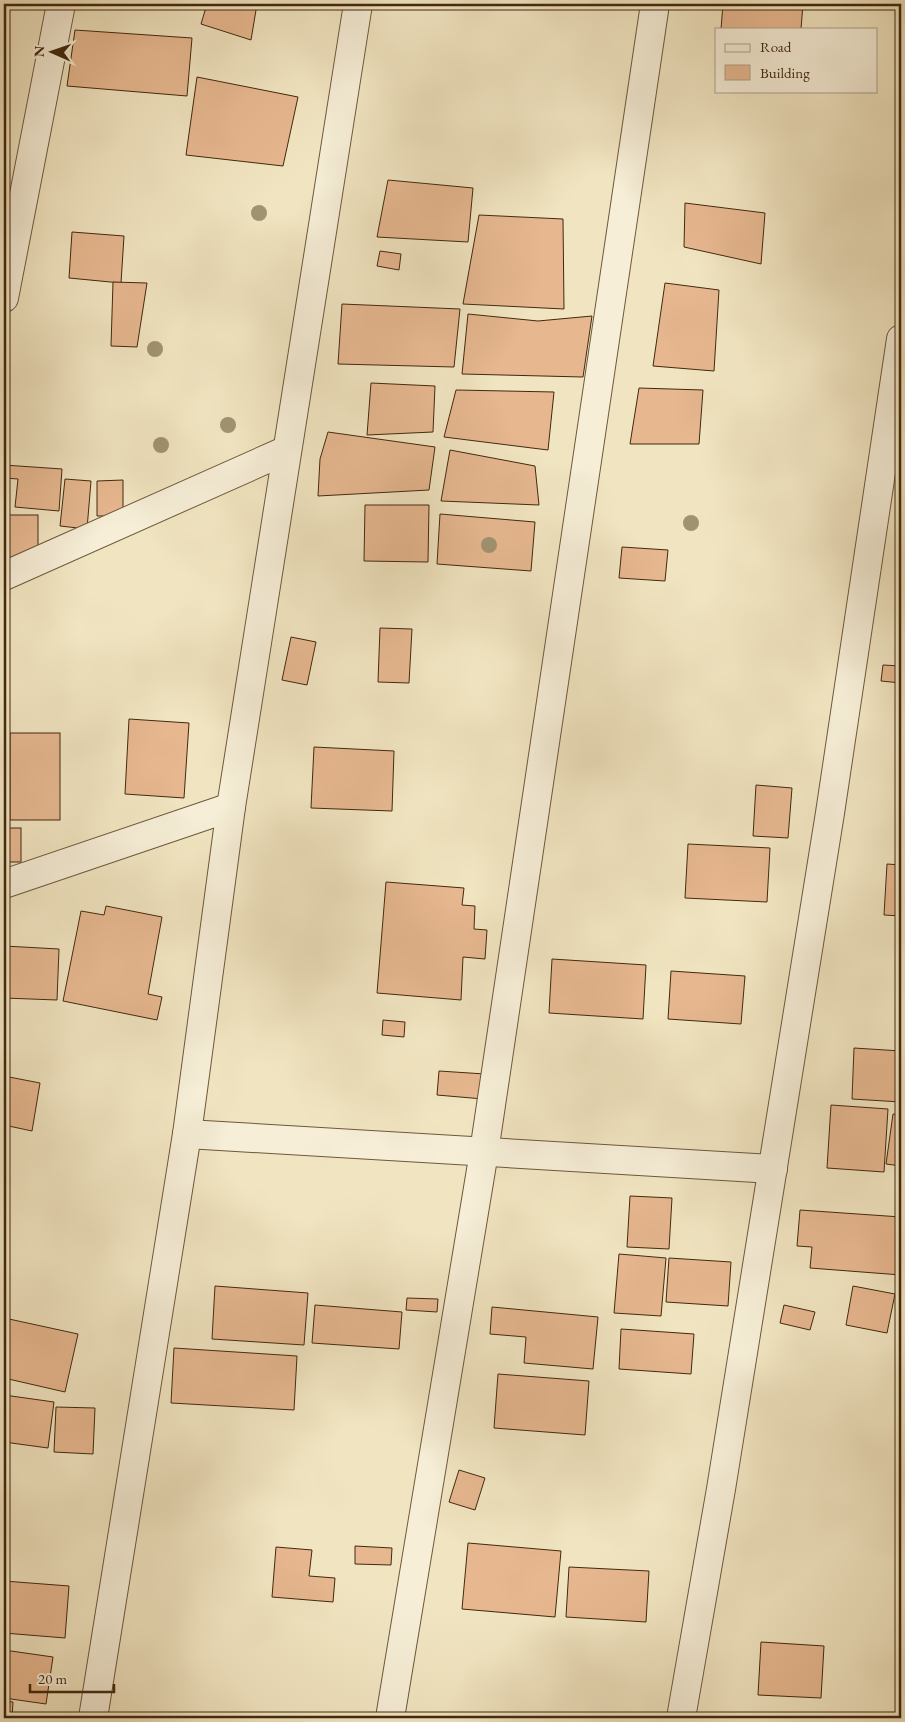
<svg xmlns="http://www.w3.org/2000/svg" width="905" height="1722" viewBox="0 0 905 1722" font-family="'EB Garamond',serif">
<rect width="100%" height="100%" fill="#f1e5c1"/>
<filter id="stains"><feTurbulence type="fractalNoise" baseFrequency=".004" numOctaves="4"/><feColorMatrix values="0 0 0 0 .2 0 0 0 0 .09 0 0 0 0 .02 0 0 0 .5 -.17"/></filter>
<radialGradient id="worn" r=".72"><stop offset=".6" stop-color="#630" stop-opacity="0"/><stop offset="1" stop-color="#630" stop-opacity=".3"/></radialGradient>
<!-- building -->
<g fill="#e7b890" stroke="#42290e">
<path d="M207 4H257L251 40 201 24Z"/>
<path d="M723 4H803L801 29H721Z"/>
<path d="M75 30 192 38 187 96 67 86Z"/>
<path d="M197 77 298 97 283 166 186 155Z"/>
<path d="M388 180 473 188 468 242 377 237Z"/>
<path d="M685 203 765 213 761 264 684 247Z"/>
<path d="M479 215 563 219 564 309 463 304Z"/>
<path d="M72 232 124 236 121 283 69 278Z"/>
<path d="M380 251 401 254 399 270 377 266Z"/>
<path d="M113 282 147 283 137 347 111 346Z"/>
<path d="M665 283 719 290 714 371 653 366Z"/>
<path d="M342 304 460 309 454 367 338 364Z"/>
<path d="M468 314 538 321 592 316 583 377 462 374Z"/>
<path d="M371 383 435 386 433 432 367 435Z"/>
<path d="M639 388 703 390 699 444H630Z"/>
<path d="M456 390 554 392 548 450 444 437Z"/>
<path d="M328 432 435 447 429 490 318 496 320 459Z"/>
<path d="M450 450 535 466 539 505 441 501Z"/>
<path d="M4 465 62 469 59 511 15 507 18 479 4 478Z"/>
<path d="M65 479 91 481 87 529 60 526Z"/>
<path d="M123 480V516H97V481Z"/>
<path d="M365 505H429L428 562 364 561Z"/>
<path d="M440 514 535 522 531 571 437 564Z"/>
<rect x="4" y="515" width="34" height="44"/>
<path d="M622 547 668 550 665 581 619 578Z"/>
<path d="M380 628 412 629 409 683 378 682Z"/>
<path d="M291 637 316 642 307 685 282 680Z"/>
<path d="M883 665 901 666V683L881 681Z"/>
<path d="M129 719 189 723 184 798 125 794Z"/>
<rect x="10" y="733" width="50" height="87"/>
<path d="M314 747 394 751 392 811 311 808Z"/>
<path d="M756 785 792 788 788 838 753 836Z"/>
<rect x="4" y="828" width="17" height="34"/>
<path d="M688 844 770 848 767 902 685 898Z"/>
<path d="M887 864 901 865V916L884 915Z"/>
<path d="M386 882 464 888 462 905 475 906 474 929 487 930 485 959 463 957 461 1000 377 993Z"/>
<path d="M106 906 162 917 148 994 162 997 157 1020 63 1001 81 911 104 915Z"/>
<path d="M4 946 59 949 57 1000 4 998Z"/>
<path d="M552 959 646 965 643 1019 549 1013Z"/>
<path d="M671 971 745 976 741 1024 668 1019Z"/>
<path d="M383 1020 405 1022 404 1037 382 1035Z"/>
<path d="M854 1048 901 1051V1102L852 1099Z"/>
<path d="M439 1071 485 1074 483 1099 437 1095Z"/>
<path d="M4 1076 40 1083 32 1131 4 1125Z"/>
<path d="M831 1105 888 1109 884 1172 827 1168Z"/>
<path d="M893 1114 901 1115V1166L886 1164Z"/>
<path d="M630 1196 672 1198 669 1249 627 1247Z"/>
<path d="M800 1210 901 1217V1275L810 1268 812 1247 797 1246Z"/>
<path d="M619 1254 666 1258 661 1316 614 1313Z"/>
<path d="M669 1258 731 1262 728 1306 666 1302Z"/>
<path d="M215 1286 308 1293 304 1345 212 1339Z"/>
<path d="M853 1286 895 1294 887 1333 846 1325Z"/>
<path d="M407 1298 438 1299 437 1312 406 1310Z"/>
<path d="M315 1305 402 1312 399 1349 312 1343Z"/>
<path d="M784 1305 815 1312 810 1330 780 1323Z"/>
<path d="M492 1307 598 1317 593 1369 524 1363 526 1337 490 1334Z"/>
<path d="M9 1319 78 1334 65 1392 4 1378V1341Z"/>
<path d="M621 1329 694 1334 691 1374 619 1369Z"/>
<path d="M174 1348 297 1356 294 1410 171 1403Z"/>
<path d="M498 1374 589 1381 585 1435 494 1428Z"/>
<path d="M4 1395 54 1402 48 1448 4 1442Z"/>
<path d="M56 1407 95 1408 93 1454 54 1452Z"/>
<path d="M459 1470 485 1478 475 1510 449 1502Z"/>
<path d="M468 1543 561 1551 555 1617 462 1609Z"/>
<path d="M355 1546 392 1548 391 1565 355 1564Z"/>
<path d="M276 1547 312 1550 309 1576 335 1578 333 1602 272 1597Z"/>
<path d="M569 1567 649 1571 646 1622 566 1617Z"/>
<path d="M4 1581 69 1586 65 1638 4 1633Z"/>
<path d="M761 1642 824 1646 821 1698 758 1695Z"/>
<path d="M4 1650 53 1657 46 1704 4 1698Z"/>
<path d="M4 1701 13 1702 12 1718H4Z"/>
</g>
<g fill="none" stroke-linecap="round" stroke-linejoin="round">
<!-- minor casing -->
<g stroke="#6e583b" stroke-width="30">
<g id="minor">
<path d="M4 298 61 4"/>
<path d="M4 576 287 450"/>
<path d="M4 884 231 807"/>
<path d="M187 1134 773 1169"/>
<path d="M93 1718 187 1134 231 807 358 4"/>
<path d="M390 1718 484 1152 655 4"/>
<path d="M681 1718 721 1489 830 813 901 339"/>
</g>
</g>
<!-- minor -->
<use href="#minor" stroke="#f6eed7" stroke-width="28"/>
</g>
<!-- trees -->
<g fill="#a19371">
<circle cx="259" cy="213" r="8"/>
<circle cx="155" cy="349" r="8"/>
<circle cx="228" cy="425" r="8"/>
<circle cx="161" cy="445" r="8"/>
<circle cx="691" cy="523" r="8"/>
<circle cx="489" cy="545" r="8"/>
</g>
<!-- margin -->
<rect width="905" height="1722" fill="none" stroke="#f1e5c1" stroke-width="20"/>
<rect x="5" y="5" width="895" height="1712" fill="none" stroke="#42290e" stroke-width="2.5"/>
<rect x="10" y="10" width="885" height="1702" fill="none" stroke="#42290e"/>
<!-- legend -->
<rect x="715" y="28" width="162" height="65" fill="#f6eed7" stroke="#ae9f87"/>
<rect x="725" y="44" width="25" height="8" fill="#f6eed7" stroke="#ae9f87"/>
<text x="760" y="52" font-size="15" fill="#42290e">Road</text>
<rect x="725" y="65" width="25" height="15" fill="#e7b890" stroke="#ae9f87"/>
<text x="760" y="78" font-size="15" fill="#42290e">Building</text>
<!-- north arrow -->
<g transform="translate(52 52) rotate(272)" stroke="#f6eed7" stroke-width="4" paint-order="stroke">
<path d="M0-4L9 19L0 12L-9 19Z" fill="#42290e"/>
<text y="-8" font-size="14" font-weight="bold" text-anchor="middle" fill="#42290e">N</text>
</g>
<!-- scale -->
<path d="M30 1684v8h84v-8" fill="none" stroke="#42290e" stroke-width="2.5"/>
<text x="38" y="1684" font-size="15" fill="#42290e" stroke="#f6eed7" stroke-width="4" paint-order="stroke">20 m</text>
<rect width="100%" height="100%" filter="url(#stains)"/>
<rect width="100%" height="100%" fill="url(#worn)"/>
</svg>
